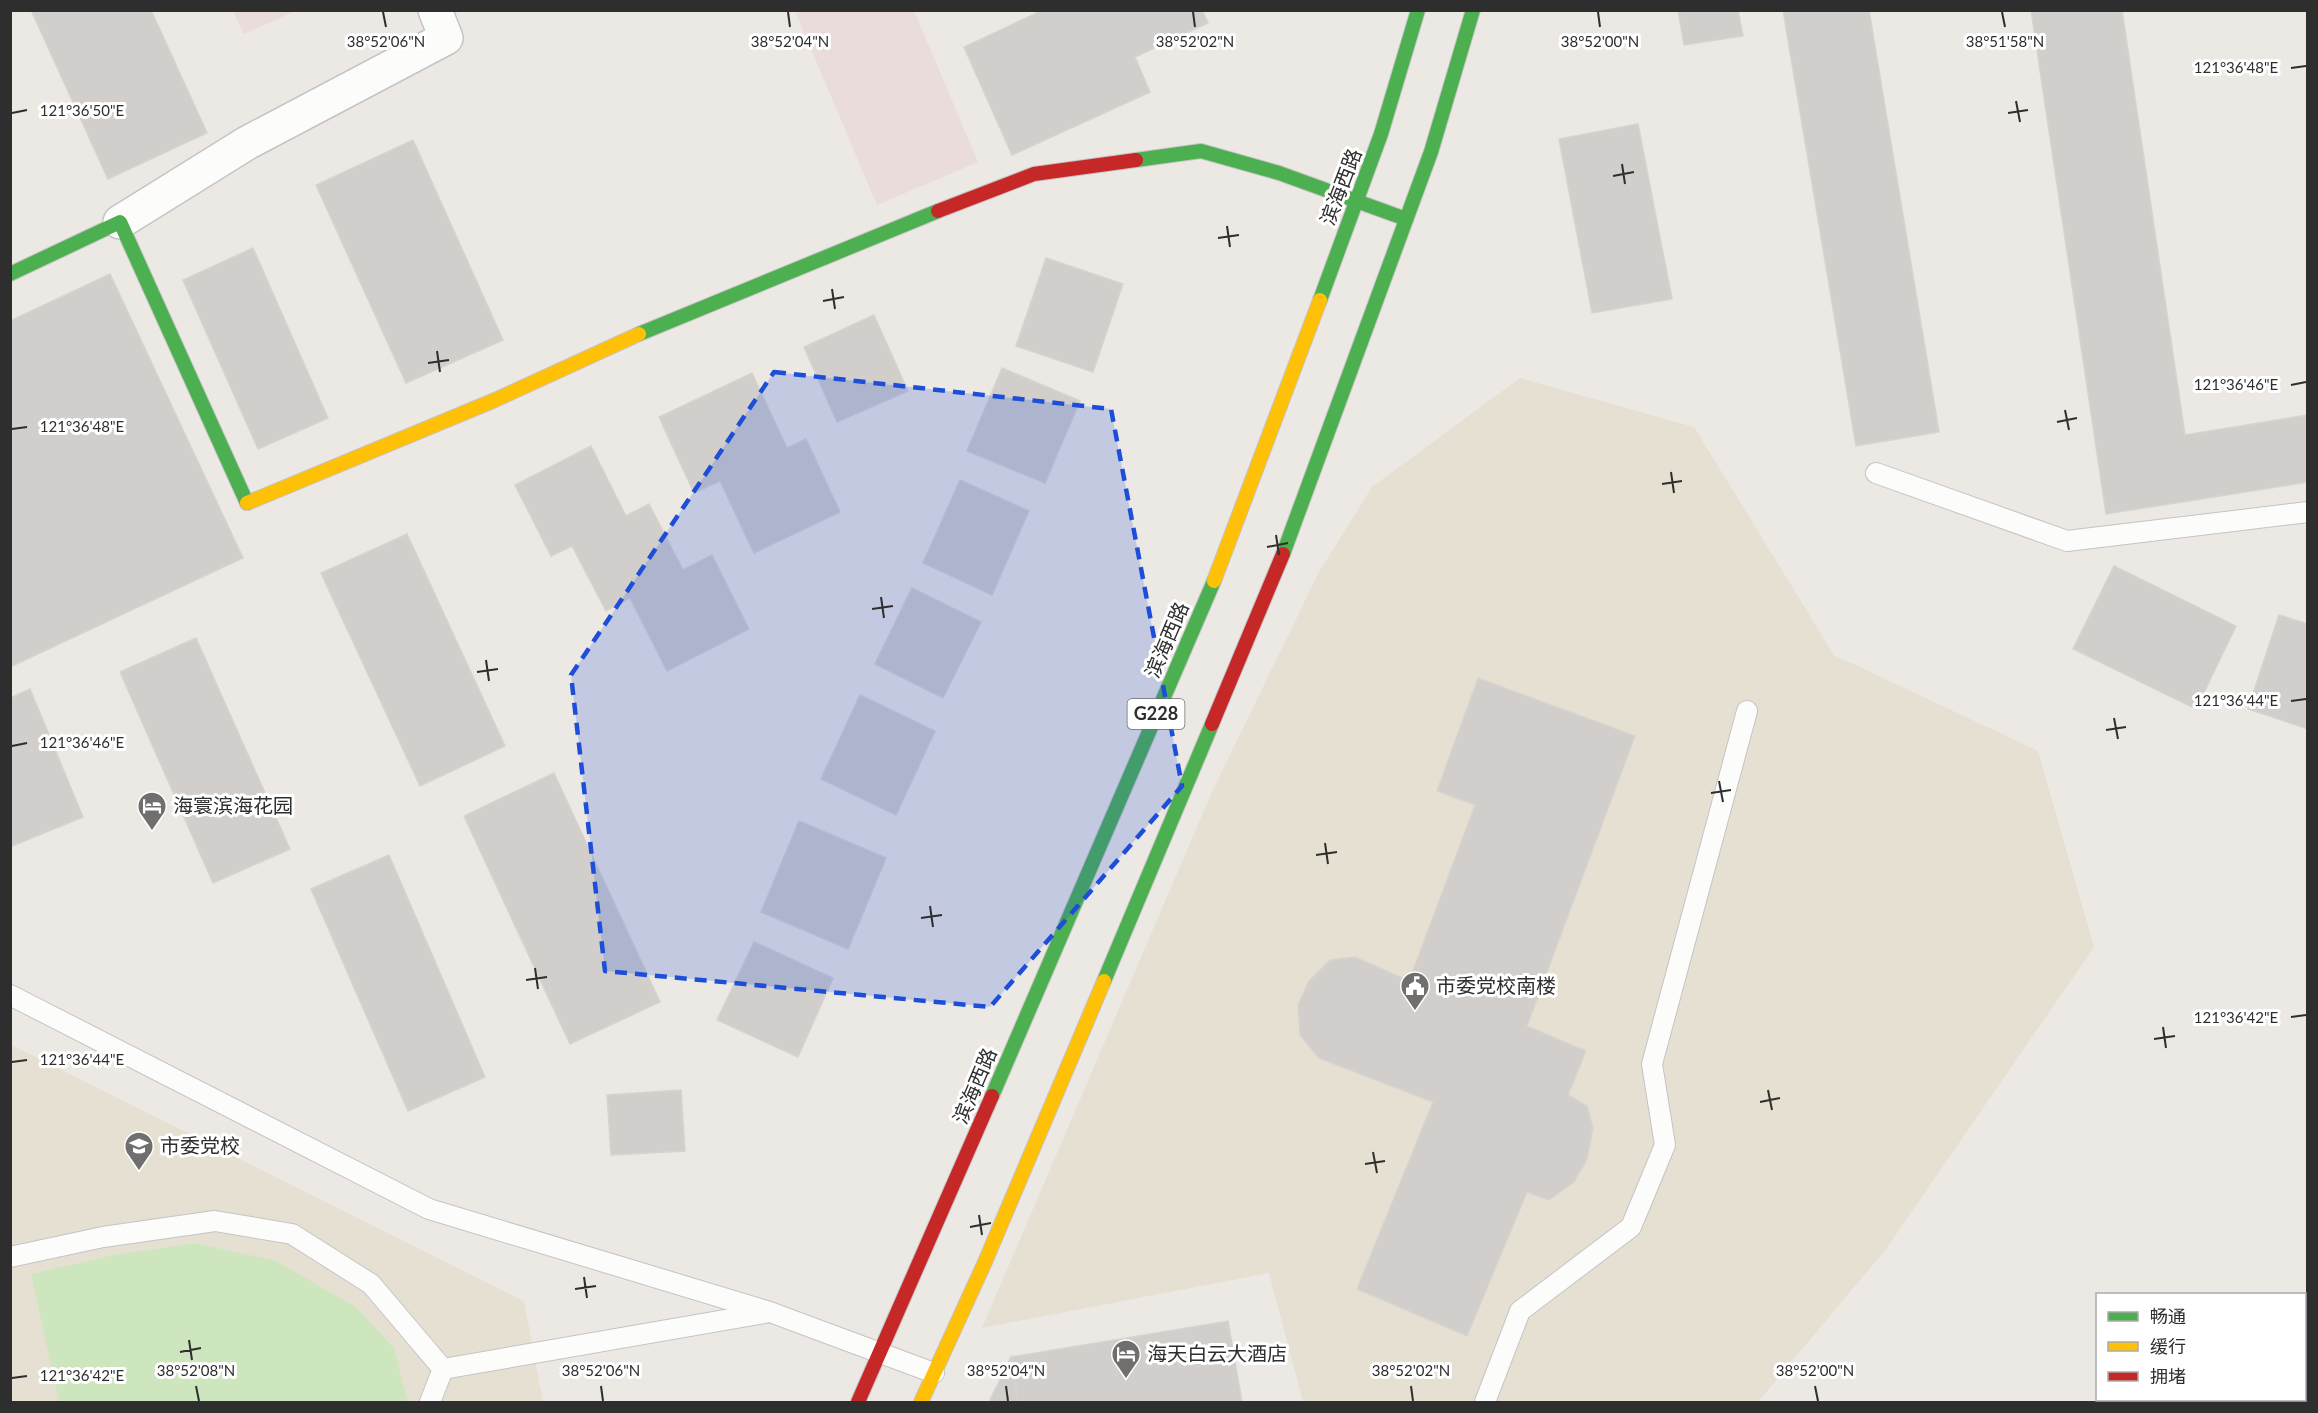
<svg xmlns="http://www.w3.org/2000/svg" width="2318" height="1413" viewBox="0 0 2318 1413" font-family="Lato,'Noto Sans SC',sans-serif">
<rect width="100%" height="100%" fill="#ece8e4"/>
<!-- education -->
<g fill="#e6e0d3">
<path d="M1520 378 1694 427 1834 655 2038 751 2094 947 1886 1249 1758 1402H1303L1269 1273 982 1328 1211 794 1319 572 1372 487Z"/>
<path d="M10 1044 524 1301 543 1402H11Z"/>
</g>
<!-- medical -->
<g fill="#e9dcdb">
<path d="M233 11H295L244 34Z"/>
<path d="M795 11H914L978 162 877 205Z"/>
</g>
<!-- green -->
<path fill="#cee6be" d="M195 1243 276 1261 356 1307 394 1348 408 1402H59L31 1274 114 1255Z"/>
<!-- water -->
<path fill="#99d6ec" d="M2307 1297V1402H2169L2173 1400H2304V1300Z"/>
<!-- building -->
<g fill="#d1cecb" stroke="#d7d4d0" stroke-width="1.5">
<path d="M31 10H151L207 133 108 179Z"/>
<path d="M1043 10H1202L1208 23 1135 57 1150 92 1012 155 964 47Z"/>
<path d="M1678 10H1738L1743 36 1684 45Z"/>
<path d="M1783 10H1869L1939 432 1856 446Z"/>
<path d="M2031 10H2122L2185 435 2308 415V482L2106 514Z"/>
<path d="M1638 124 1672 299 1592 313 1559 139Z"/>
<path d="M413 140 503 340 406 383 316 185Z"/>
<path d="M253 248 328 418 258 449 183 280Z"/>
<path d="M1046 258 1123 284 1093 372 1016 346Z"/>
<path d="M110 274 243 558 10 667V321Z"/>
<path d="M874 315 908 391 837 422 804 347Z"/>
<path d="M1002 368 1080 401 1045 483 967 451Z"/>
<path d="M752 373 787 448 806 439 840 512 754 553 720 481 694 493 659 417Z"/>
<path d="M591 446 626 516 649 504 683 570 712 555 749 629 667 671 630 598 606 611 572 546 551 556 515 485Z"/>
<path d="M960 480 1029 511 992 595 923 563Z"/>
<path d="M407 534 505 746 420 786 321 573Z"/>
<path d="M2114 566 2236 626 2196 709 2073 649Z"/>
<path d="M912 588 981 622 943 698 875 664Z"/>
<path d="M2279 615 2308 624V729L2248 709Z"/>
<path d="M196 638 290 849 213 883 120 672Z"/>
<path d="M1478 678 1635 736 1527 1026 1586 1051 1568 1095 1587 1106 1593 1128 1587 1159 1574 1182 1549 1200 1527 1192 1467 1336 1357 1289 1433 1102 1319 1058 1300 1035 1298 1005 1309 981 1330 960 1355 957 1409 981 1475 805 1437 791Z"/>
<path d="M30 689 83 817 10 847V698Z"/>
<path d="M860 695 935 731 896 815 821 779Z"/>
<path d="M554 773 660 1002 570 1044 464 816Z"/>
<path d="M799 821 886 858 848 949 761 912Z"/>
<path d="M389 855 485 1077 408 1111 311 889Z"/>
<path d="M754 942 833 978 798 1057 717 1020Z"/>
<path d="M681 1090 685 1151 611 1155 607 1095Z"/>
<path d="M1228 1321 1242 1402H1018L1011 1357Z"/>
<path d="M1011 1357 1018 1402H989Z"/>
</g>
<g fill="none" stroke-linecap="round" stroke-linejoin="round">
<!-- lane casing -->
<g stroke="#c5c4c5" stroke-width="22">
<g id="lane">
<path d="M1876 473 2067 541 2308 512"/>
<path d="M10 995 429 1209 770 1312 934 1373"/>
<path d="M10 1257 103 1237 215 1221 292 1234 371 1284 443 1369 430 1402"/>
<path d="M443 1369 765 1313"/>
<path d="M1485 1402 1520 1311 1631 1227 1665 1145 1652 1064 1747 711"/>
</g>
</g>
<!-- street casing -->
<g stroke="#c5c4c5" stroke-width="36">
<path id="street" d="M120 222 247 143 446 38 435 10"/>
</g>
<!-- fast casing -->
<g stroke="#c5c4c5" stroke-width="16">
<g id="fast">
<path d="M1136 160 1201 151 1279 173 1406 219"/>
<path d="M10 274 120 222 247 503"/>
<path d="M1320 300 1381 134 1418 10"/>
<path d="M639 334 938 211"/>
<path d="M1283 554 1431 152 1473 10"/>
<path d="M1104 981 1212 724"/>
<path d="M992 1096 1214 581"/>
</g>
</g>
<!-- slow casing -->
<g stroke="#c5c4c5" stroke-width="16">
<g id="slow">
<path d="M247 503 495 400 639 334"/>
<path d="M1214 581 1320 300"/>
<path d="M921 1402 985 1262 1104 981"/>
</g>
</g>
<!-- jam casing -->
<g stroke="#c5c4c5" stroke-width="16">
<g id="jam">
<path d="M938 211 1034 174 1136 160"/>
<path d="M1212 724 1283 554"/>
<path d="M858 1402 992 1096"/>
</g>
</g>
<!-- lane -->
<use href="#lane" stroke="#fcfcfb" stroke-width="20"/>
<!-- street -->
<use href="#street" stroke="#fcfcfb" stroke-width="33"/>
<!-- fast -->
<use href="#fast" stroke="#4caf50" stroke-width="14"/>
<!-- slow -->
<use href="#slow" stroke="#ffc107" stroke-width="14"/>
<!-- jam -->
<use href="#jam" stroke="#c62828" stroke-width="14"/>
</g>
<!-- marked area -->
<path fill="#1d4ed8" fill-opacity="0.2" stroke="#1d4ed8" stroke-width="4.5" stroke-dasharray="12 8" stroke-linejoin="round" d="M774 372 1111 409 1182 786 990 1007 605 971 571 675Z"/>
<!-- ticks -->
<path fill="none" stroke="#2e2e2e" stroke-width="2" d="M383 12 386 27M788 12 790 27M1193 12 1195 27M1598 12 1600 27M2002 12 2005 27M2291 68 2306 66M2016 101 2020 122M12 113 27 110M2008 113 2028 110M1622 164 1625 184M1613 176 1634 172M1227 226 1230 247M1218 238 1239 235M832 289 835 309M823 301 844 297M437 351 440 372M428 363 449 360M2291 385 2306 382M2065 410 2069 430M2057 422 2077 418M12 429 27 427M1671 472 1674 493M1662 484 1682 481M1276 535 1279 555M1267 547 1288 543M881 597 884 618M872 609 893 606M486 660 489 681M477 672 498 669M2291 701 2306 699M2114 718 2118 739M2106 730 2126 727M12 746 27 743M1719 781 1723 802M1711 793 1731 790M1325 843 1328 864M1316 855 1337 852M930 906 933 927M921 918 942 915M535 968 538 989M526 980 547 977M2291 1017 2306 1015M2163 1027 2166 1048M2154 1039 2175 1036M12 1062 27 1060M1768 1090 1772 1110M1760 1102 1780 1098M1373 1152 1377 1173M1365 1164 1385 1161M979 1215 982 1235M970 1227 991 1223M584 1277 587 1298M575 1289 596 1286M189 1340 192 1360M180 1352 201 1348M12 1378 27 1376M196 1386 199 1401M601 1386 603 1401M1006 1386 1008 1401M1411 1386 1413 1401M1815 1386 1818 1401"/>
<!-- icons -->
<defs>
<g id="hotel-pin" transform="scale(1.5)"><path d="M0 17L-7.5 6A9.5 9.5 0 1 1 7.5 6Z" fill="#706f6e" stroke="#fff"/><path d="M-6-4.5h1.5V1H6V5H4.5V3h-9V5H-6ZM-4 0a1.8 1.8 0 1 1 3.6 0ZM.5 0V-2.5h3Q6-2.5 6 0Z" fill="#fff"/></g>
<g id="civic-pin" transform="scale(1.5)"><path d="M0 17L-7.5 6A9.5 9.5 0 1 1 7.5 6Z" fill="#706f6e" stroke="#fff"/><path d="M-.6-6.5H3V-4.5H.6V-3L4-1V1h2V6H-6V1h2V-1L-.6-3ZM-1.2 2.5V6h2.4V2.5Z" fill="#fff"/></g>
<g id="school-pin" transform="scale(1.5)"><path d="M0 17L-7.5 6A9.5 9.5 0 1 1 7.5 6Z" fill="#706f6e" stroke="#fff"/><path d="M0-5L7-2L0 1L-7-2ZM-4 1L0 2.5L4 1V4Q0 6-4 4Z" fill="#fff"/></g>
</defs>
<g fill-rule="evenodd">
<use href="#hotel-pin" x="152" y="806"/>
<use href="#civic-pin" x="1415" y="986"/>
<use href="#school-pin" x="139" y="1146"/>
<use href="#hotel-pin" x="1126" y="1354"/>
</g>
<g text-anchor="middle" stroke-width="6" stroke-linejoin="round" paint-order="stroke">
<!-- shield labels -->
<rect fill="#fff" stroke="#6d6d6d" stroke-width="1.5" x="1127.5" y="699" width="57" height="30" rx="4.5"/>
<g font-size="18" font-weight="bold" fill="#2e2e2e">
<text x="1156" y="720">G228</text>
</g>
<!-- street labels -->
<g font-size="20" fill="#2e2e2e" stroke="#fff">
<text transform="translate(1341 187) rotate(-69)" y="7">滨海西路</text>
<text transform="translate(1167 640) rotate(-67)" y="7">滨海西路</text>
<text transform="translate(975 1086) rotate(-67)" y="7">滨海西路</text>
</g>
<!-- poi labels -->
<g font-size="20" fill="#2e2e2e" stroke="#fff" text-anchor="start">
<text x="173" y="813">海寰滨海花园</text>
<text x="1436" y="993">市委党校南楼</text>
<text x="160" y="1153">市委党校</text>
<text x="1147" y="1361">海天白云大酒店</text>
</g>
</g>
<g font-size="15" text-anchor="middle" fill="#2e2e2e" stroke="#fff" stroke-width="6" stroke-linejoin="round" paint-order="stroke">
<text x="386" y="47">38°52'06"N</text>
<text x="790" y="47">38°52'04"N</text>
<text x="1195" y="47">38°52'02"N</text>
<text x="1600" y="47">38°52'00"N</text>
<text x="2005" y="47">38°51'58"N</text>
<text x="2236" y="73">121°36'48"E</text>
<text x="82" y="116">121°36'50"E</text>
<text x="2236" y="390">121°36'46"E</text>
<text x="82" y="432">121°36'48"E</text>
<text x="2236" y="706">121°36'44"E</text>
<text x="82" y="748">121°36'46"E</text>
<text x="2236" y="1023">121°36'42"E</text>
<text x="82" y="1065">121°36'44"E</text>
<text x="196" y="1376">38°52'08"N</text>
<text x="601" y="1376">38°52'06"N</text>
<text x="1006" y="1376">38°52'04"N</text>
<text x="1411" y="1376">38°52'02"N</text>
<text x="1815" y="1376">38°52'00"N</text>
<text x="82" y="1381">121°36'42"E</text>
</g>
<!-- border -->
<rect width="2318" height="1413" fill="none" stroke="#2e2e2e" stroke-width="24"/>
<!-- legend -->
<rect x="2096" y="1293" width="210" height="108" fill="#ffffff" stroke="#ababab" stroke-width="1.5"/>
<rect x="2108" y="1312" width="30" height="9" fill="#4caf50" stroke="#ababab" stroke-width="1.5"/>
<text x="2150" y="1323" font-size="18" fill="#2e2e2e">畅通</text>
<rect x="2108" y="1342" width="30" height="9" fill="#ffc107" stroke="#ababab" stroke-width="1.5"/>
<text x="2150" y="1353" font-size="18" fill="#2e2e2e">缓行</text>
<rect x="2108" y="1372" width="30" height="9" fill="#c62828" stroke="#ababab" stroke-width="1.5"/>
<text x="2150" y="1383" font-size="18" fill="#2e2e2e">拥堵</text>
</svg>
